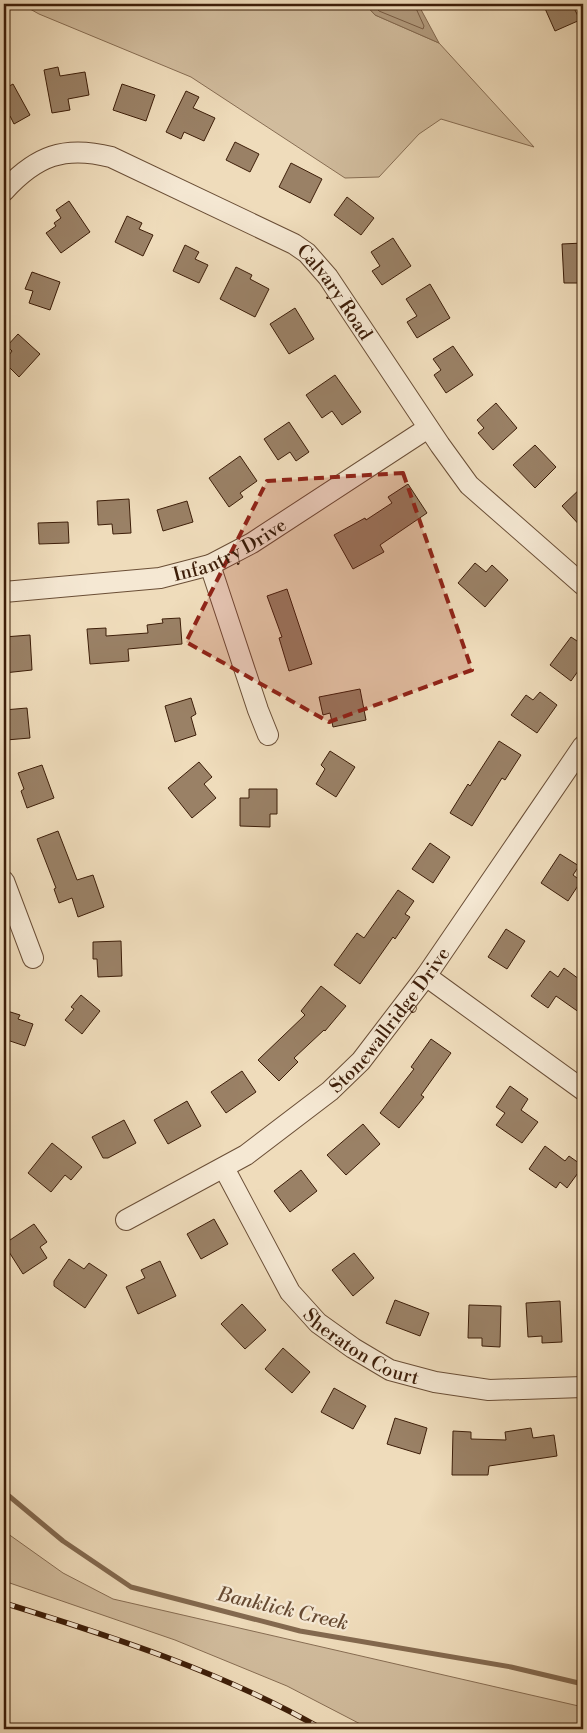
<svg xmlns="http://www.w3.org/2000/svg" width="587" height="1733" viewBox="0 0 587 1733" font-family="'Libre Bodoni',serif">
<rect width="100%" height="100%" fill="#efdcbb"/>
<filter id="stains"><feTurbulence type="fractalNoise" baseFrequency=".004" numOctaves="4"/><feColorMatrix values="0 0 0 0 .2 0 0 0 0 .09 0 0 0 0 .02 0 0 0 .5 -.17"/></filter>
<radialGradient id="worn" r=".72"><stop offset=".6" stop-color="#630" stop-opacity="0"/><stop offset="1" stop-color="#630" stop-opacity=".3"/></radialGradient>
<!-- green -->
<g fill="#d1bc9d" stroke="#876d53">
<path d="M21 4H365L375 15 439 43 534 147 441 119 419 134 379 177 345 178 191 77 39 14Z"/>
<path d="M4 1531 63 1573 113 1599 583 1707V1729H370L287 1686 175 1640 4 1581Z"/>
</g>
<!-- water -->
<path fill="#b29b7e" stroke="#83694f" d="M365 4H418L439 43 375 15Z"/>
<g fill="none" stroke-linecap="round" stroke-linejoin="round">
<!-- shore -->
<path stroke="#785c44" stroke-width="1" d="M372 4 379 11 423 29 424 26 414 4"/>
<!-- stream -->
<path stroke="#83694f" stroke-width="5" d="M4 1494 9 1496 63 1541 131 1587 300 1631 511 1667 583 1684"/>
</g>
<!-- building -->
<g fill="#9a8166" stroke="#3d1e09">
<path d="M543 4H572L580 20 555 31Z"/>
<path d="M58 67 60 76 85 72 89 95 68 99 70 110 52 113 44 70Z"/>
<path d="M13 84 30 115 14 124 10 116 4 119V89Z"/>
<path d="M122 84 155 95 146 121 113 110Z"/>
<path d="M186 91 199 97 193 108 215 118 204 141 184 132 181 139 166 132Z"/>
<path d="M235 142 259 154 250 172 226 160Z"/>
<path d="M291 163 322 179 310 203 279 187Z"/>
<path d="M347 197 374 218 361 235 334 215Z"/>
<path d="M69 201 90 232 61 253 46 233 56 226 54 223 61 218 56 210Z"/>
<path d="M127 216 142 223 139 229 153 235 143 256 115 242Z"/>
<path d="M393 238 411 266 382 285 372 271 380 266 371 252Z"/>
<path d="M583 243V283H564L562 244Z"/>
<path d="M185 245 199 252 195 259 208 265 199 283 173 271Z"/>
<path d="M236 267 252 275 250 279 269 289 255 317 220 299Z"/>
<path d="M32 272 60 282 50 310 29 303 33 291 25 289Z"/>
<path d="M430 284 450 318 417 338 407 322 417 316 406 299Z"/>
<path d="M295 308 314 339 289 354 270 324Z"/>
<path d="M18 334 40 354 19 377 4 362 12 351 7 346Z"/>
<path d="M453 346 473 375 446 393 434 375 441 370 433 359Z"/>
<path d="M335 375 361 412 342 425 332 411 322 418 306 395Z"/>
<path d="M496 403 517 428 493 450 478 433 484 428 477 420Z"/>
<path d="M289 422 309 452 296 461 290 452 278 460 264 439Z"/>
<path d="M535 445 556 467 535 488 513 465Z"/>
<path d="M240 456 257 481 240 493 243 497 229 507 209 478Z"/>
<path d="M408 484 427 513 380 545 384 552 353 569 334 535 365 518 366 520 392 503 388 497Z"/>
<path d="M583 486V529L562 506Z"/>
<path d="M129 499 131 533 113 534 112 524 98 525 97 501Z"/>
<path d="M187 501 193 522 163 531 157 510Z"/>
<path d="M68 522 69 543 39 544 38 523Z"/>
<path d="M475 563 486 572 492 565 508 580 485 607 458 583Z"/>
<path d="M287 589 312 664 289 671 279 638 282 637 267 596Z"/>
<path d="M180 618 182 644 128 649 129 661 90 664 87 629 106 628V636L148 633 147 625 163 623 162 619Z"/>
<path d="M30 635 32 670 4 673V637Z"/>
<path d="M571 637 583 645V664L571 681 550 665Z"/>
<path d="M360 689 366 720 333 727 330 713 323 715 319 697Z"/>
<path d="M540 692 557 705 537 733 511 715 526 695 533 700Z"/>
<path d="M191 698 196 714 191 717 196 735 175 742 165 706Z"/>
<path d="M27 708 30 738 6 740 4 710Z"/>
<path d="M499 741 521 755 505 780 502 778 472 826 450 813 468 784 470 786Z"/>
<path d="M330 751 355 767 336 797 316 784 325 769 321 765Z"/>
<path d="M199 762 212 777 204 784 216 798 192 818 168 788Z"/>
<path d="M42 765 54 798 27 808 21 791 24 789 18 773Z"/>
<path d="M249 789H277V814H270V827L240 826V798H249Z"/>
<path d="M58 831 77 880 93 875 104 907 78 917 72 898 59 903 54 889 56 888 37 839Z"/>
<path d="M430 843 450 857 433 883 412 869Z"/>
<path d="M560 854 579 866 573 875 581 881 568 901 541 883Z"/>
<path d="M398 890 414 901 405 914 410 917 395 939 393 937 360 984 334 965 357 933 364 938Z"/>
<path d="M506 929 525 941 507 969 488 957Z"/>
<path d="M121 941 122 976 98 977 97 959H93V942Z"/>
<path d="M564 968 583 982V1015L556 996 548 1008 531 996 550 971 558 977Z"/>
<path d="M321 986 346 1006 325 1031 324 1030 294 1058 298 1062 279 1081 258 1060 305 1015 301 1011Z"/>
<path d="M81 995 100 1011 82 1034 65 1020 74 1009 71 1007Z"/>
<path d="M4 1010 20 1015 18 1019 33 1024 25 1046 4 1039Z"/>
<path d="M431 1039 451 1053 421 1095 424 1097 399 1128 380 1113 414 1069 411 1067Z"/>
<path d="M242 1071 256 1092 226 1113 211 1092Z"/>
<path d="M510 1086 528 1099 521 1110 538 1122 522 1143 496 1125 505 1113 496 1107Z"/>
<path d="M187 1101 201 1126 168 1144 154 1120Z"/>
<path d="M124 1120 136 1143 108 1158H103L92 1137Z"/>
<path d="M363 1124 380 1144 346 1175 327 1155Z"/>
<path d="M52 1143 82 1167 71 1180 65 1175 51 1192 28 1173Z"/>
<path d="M545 1146 565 1161 569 1156 583 1166 567 1188 560 1182 556 1188 529 1169Z"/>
<path d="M301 1170 317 1191 290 1212 274 1191Z"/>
<path d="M214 1219 228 1244 201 1259 187 1234Z"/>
<path d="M34 1224 47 1242 40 1247 47 1258 23 1274 4 1244Z"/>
<path d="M354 1253 374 1278 353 1296 332 1270Z"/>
<path d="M69 1259 84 1269 89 1263 107 1275 85 1308 54 1286V1281Z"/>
<path d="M160 1261 176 1296 138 1314 126 1287 145 1278 141 1270Z"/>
<path d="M395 1300 429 1313 420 1336 386 1323Z"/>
<path d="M560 1301 562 1342 542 1343V1336L528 1337 526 1303Z"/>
<path d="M242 1304 266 1330 245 1349 221 1324Z"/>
<path d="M469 1305 501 1306 500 1347 482 1346V1338H468Z"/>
<path d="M283 1348 310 1372 292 1393 265 1369Z"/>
<path d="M334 1388 366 1406 353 1429 321 1412Z"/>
<path d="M395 1418 427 1428 420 1454 387 1444Z"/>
<path d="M531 1428 533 1438 554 1435 557 1456 489 1466 488 1475H452L453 1431 471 1432V1439L506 1440 505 1432Z"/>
</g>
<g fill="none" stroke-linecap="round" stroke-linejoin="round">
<!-- minor casing -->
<g stroke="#6a4e36" stroke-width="22">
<g id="minor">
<path id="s1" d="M4 191C36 156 64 145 111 157L294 244 307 253 328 277 440 445 469 485 583 585"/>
<path d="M210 565 258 710 268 735"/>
<path id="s2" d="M4 592 160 578 210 565 252 543 428 428"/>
<path d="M4 881 33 958"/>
<path d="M426 976 583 1090"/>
<path id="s3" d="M224 1168 290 1292 318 1323 353 1348 390 1370 435 1382 489 1390 583 1387"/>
<path id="s4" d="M126 1220 246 1155 330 1091 361 1061 426 976 583 746"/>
</g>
</g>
<!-- minor -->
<use href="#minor" stroke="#f5e8d3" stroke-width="20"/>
<!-- rail casing -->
<g stroke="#3d1e09" stroke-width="5.5">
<path id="rail" d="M4 1603C113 1637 223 1672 322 1729"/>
</g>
<!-- rail -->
<use href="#rail" stroke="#f5e8d3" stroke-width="4" stroke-dasharray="11" stroke-linecap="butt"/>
</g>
<!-- marked area -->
<path fill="#8f2418" fill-opacity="0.2" stroke="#8f2418" stroke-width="4" stroke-dasharray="10 6" stroke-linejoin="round" d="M403 473 472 670 329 722 186 642 267 481Z"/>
<g text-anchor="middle" stroke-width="4.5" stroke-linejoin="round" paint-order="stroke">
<!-- street labels -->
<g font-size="19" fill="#3d1e09" stroke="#f5e8d3">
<text dy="7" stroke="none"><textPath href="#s1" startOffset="386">Calvary Road</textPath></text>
<text dy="7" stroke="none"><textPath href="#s2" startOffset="232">Infantry Drive</textPath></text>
<text dy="7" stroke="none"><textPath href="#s4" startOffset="335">Stonewallridge Drive</textPath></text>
<text dy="7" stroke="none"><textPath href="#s3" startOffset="232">Sheraton Court</textPath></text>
</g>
<!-- water labels -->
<g font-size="20" font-style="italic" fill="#664a32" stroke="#f5e8d3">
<text transform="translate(283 1608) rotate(13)" y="7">Banklick Creek</text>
</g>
</g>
<!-- margin -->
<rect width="587" height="1733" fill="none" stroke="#efdcbb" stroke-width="20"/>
<rect x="5" y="5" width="577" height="1723" fill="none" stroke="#3d1e09" stroke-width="2.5"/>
<rect x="10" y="10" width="567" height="1713" fill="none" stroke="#3d1e09"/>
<rect width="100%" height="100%" filter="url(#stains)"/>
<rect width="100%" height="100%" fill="url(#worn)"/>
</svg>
